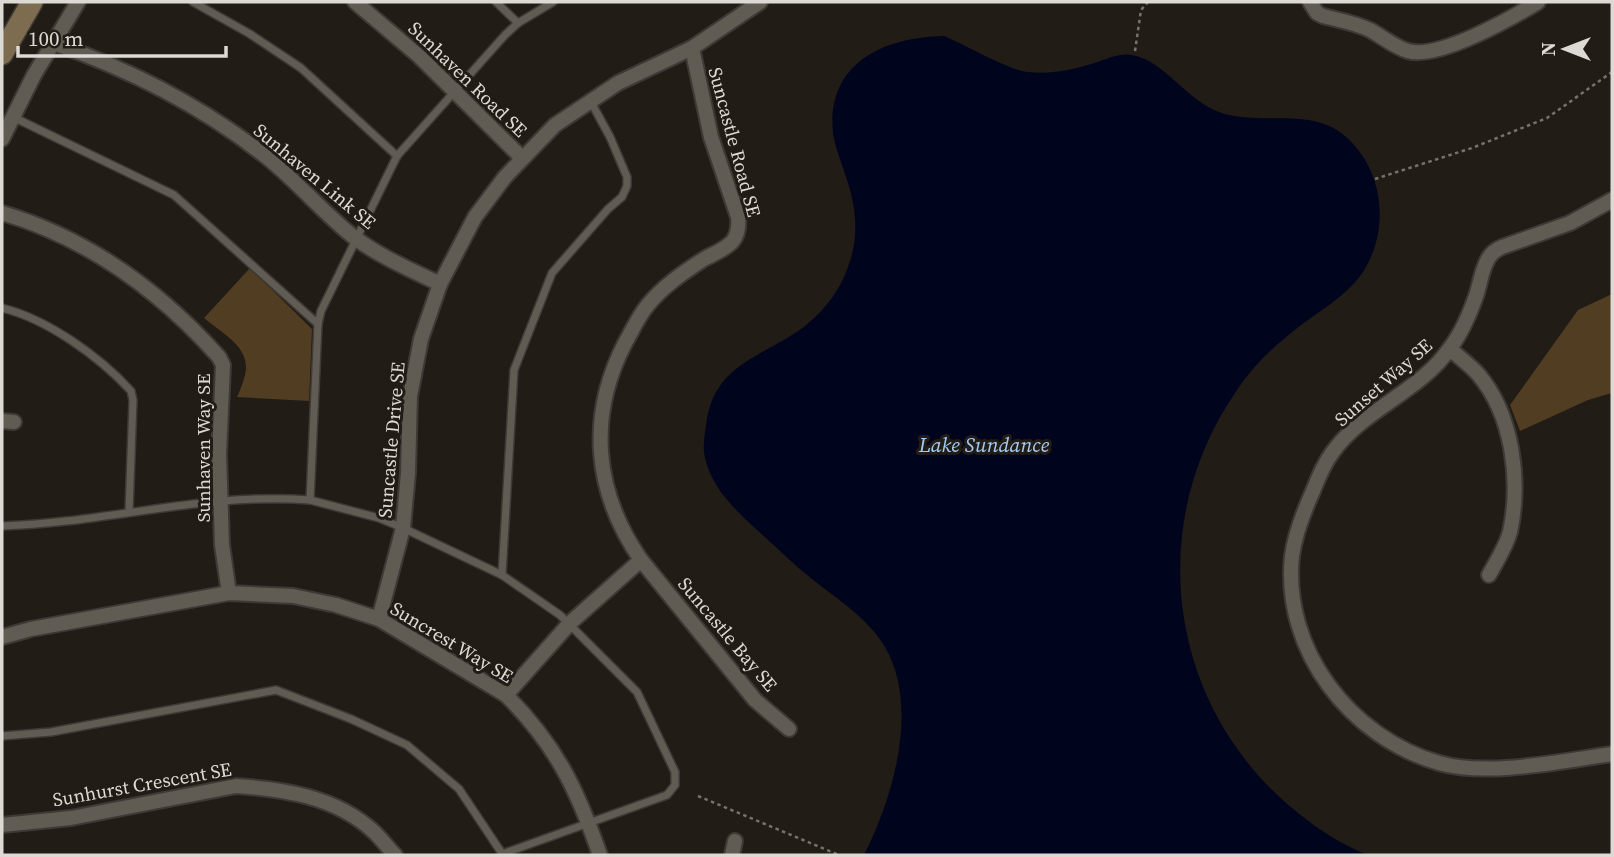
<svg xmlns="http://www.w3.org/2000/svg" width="1614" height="857" viewBox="0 0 1614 857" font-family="'Source Serif 4',serif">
<rect width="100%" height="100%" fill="#211c16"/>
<!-- green -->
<g fill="#503d22">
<path d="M250 268 312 329 309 401 237 397C240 390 243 383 245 375 252 347 221 333 204 318Z"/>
<path d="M1612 294V393L1588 400 1520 431 1510 405 1578 310Z"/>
</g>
<!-- water -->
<path fill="#00051d" d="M944 36C966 45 1008 70 1028 72 1050 75 1079 69 1100 61 1110 58 1120 53 1131 55 1166 60 1186 103 1225 114 1265 125 1312 107 1345 136 1383 169 1390 226 1365 269 1348 296 1320 310 1296 329 1273 347 1253 366 1237 390 1150 515 1164 681 1271 789 1299 816 1332 841 1368 855H864C893 798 920 707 885 647 868 618 837 599 812 579 792 563 775 546 756 529 734 509 708 484 704 452 703 444 705 433 706 425 714 362 763 358 805 326 825 310 840 290 848 267 860 235 856 205 845 174 841 161 835 147 833 133 826 63 884 37 944 36Z"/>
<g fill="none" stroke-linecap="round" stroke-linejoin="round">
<!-- lane casing -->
<g stroke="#3d3935" stroke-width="10">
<g id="lane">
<path d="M193 2 250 34 301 68 397 156"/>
<path d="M496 2 518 23"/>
<path d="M13 117 174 195 318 324"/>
<path d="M2 308C47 319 99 356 131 391L133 400 129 512"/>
<path d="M310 500 379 518 403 528 502 575 560 615 637 692 675 772V785L667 795 502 854"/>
<path d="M2 526C105 523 206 492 310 500L318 324 321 311 397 156 505 35 518 23 553 2"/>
<path d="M502 575 514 370 552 273 608 209 622 197 627 186V177L610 137 591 102"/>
<path d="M2 736 51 732 276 690 351 719 407 745 459 789 503 855"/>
</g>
</g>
<!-- street casing -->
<g stroke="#3d3935" stroke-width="18">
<g id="street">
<path d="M355 2 420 57 522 158"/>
<path d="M1310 2 1317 13 1323 16C1338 20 1356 23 1370 30 1383 37 1394 47 1408 51 1438 60 1512 18 1538 2"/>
<path d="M53 43C129 69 200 105 264 155 296 180 323 213 355 238 381 257 411 270 440 284"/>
<path d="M692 48 711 137 738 217C739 226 738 235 732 242 724 250 713 254 704 259 684 272 662 287 647 306 638 317 632 331 625 343 587 417 594 492 641 560L755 700 789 729"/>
<path d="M2 139 34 75 78 2"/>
<path d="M1612 200 1570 223 1502 247C1495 250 1490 254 1487 261 1481 272 1480 285 1476 296 1470 313 1461 334 1450 348 1420 392 1363 409 1332 453 1324 464 1318 478 1313 491 1304 511 1295 533 1292 556 1282 650 1351 738 1439 763 1487 777 1562 761 1612 754"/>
<path d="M2 213C87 238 160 291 219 357L223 365 219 454 222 545 229 593"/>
<path d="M1450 349C1459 357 1470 365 1478 374 1513 415 1521 481 1510 532 1506 547 1496 562 1489 575"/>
<path d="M2 421 14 422"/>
<path d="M379 619 403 528 408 473 410 396 421 339 440 284 475 217 505 177 555 125 618 83 692 48 760 2"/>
<path d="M2 637 31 629 229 593 293 596 336 605 379 619 506 695C556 745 577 789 600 855"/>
<path d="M506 695 570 623 641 560"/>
<path d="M2 825 71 818 236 786C284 789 336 797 373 831 381 838 387 847 395 855"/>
<path d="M732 855 735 841"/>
</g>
</g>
<!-- secondary casing -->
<g stroke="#3d3935" stroke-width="24">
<path id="secondary" d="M2 54 32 2"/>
</g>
<!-- path -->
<g stroke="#77726d" stroke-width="2.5" stroke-dasharray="3.5 3.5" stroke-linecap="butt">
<path d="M1135 51 1141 10 1148 2"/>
<path d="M1375 179 1472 148 1547 118 1612 72"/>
<path d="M698 796 839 855"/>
</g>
<!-- lane -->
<use href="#lane" stroke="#605b53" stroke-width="7"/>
<!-- street -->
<use href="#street" stroke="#605b53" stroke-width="14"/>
<!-- secondary -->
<use href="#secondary" stroke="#7d6c50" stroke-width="21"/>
</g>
<g text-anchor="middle" stroke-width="6" stroke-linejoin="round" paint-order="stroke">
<!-- street labels -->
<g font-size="19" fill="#ddd9d5" stroke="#211c16">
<text transform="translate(468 79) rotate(44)" y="7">Sunhaven Road SE</text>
<text transform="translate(735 142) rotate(75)" y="7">Suncastle Road SE</text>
<text transform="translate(315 176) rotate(40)" y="7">Sunhaven Link SE</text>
<text transform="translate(1383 382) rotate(-41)" y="7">Sunset Way SE</text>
<text transform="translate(391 440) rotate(-85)" y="7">Suncastle Drive SE</text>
<text transform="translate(203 448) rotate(-90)" y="7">Sunhaven Way SE</text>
<text transform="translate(728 634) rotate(50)" y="7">Suncastle Bay SE</text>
<text transform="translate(452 642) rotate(31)" y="7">Suncrest Way SE</text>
<text transform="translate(142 784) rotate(-10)" y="7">Sunhurst Crescent SE</text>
</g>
<!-- water labels -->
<g font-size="21" font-style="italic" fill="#a3ccf7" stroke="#211c16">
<text x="984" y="452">Lake Sundance</text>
</g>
</g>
<!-- border -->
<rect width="1614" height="857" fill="none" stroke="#ddd9d5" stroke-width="7"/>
<!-- north arrow -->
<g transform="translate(1565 49) rotate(270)" stroke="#211c16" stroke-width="5" paint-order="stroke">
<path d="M0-5L12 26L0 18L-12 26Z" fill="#ddd9d5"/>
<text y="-10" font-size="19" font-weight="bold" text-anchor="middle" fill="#ddd9d5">N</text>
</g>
<!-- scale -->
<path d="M18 46v10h208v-10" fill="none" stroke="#ddd9d5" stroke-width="3.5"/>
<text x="28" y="46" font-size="21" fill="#ddd9d5" stroke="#211c16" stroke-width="5" paint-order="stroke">100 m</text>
</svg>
